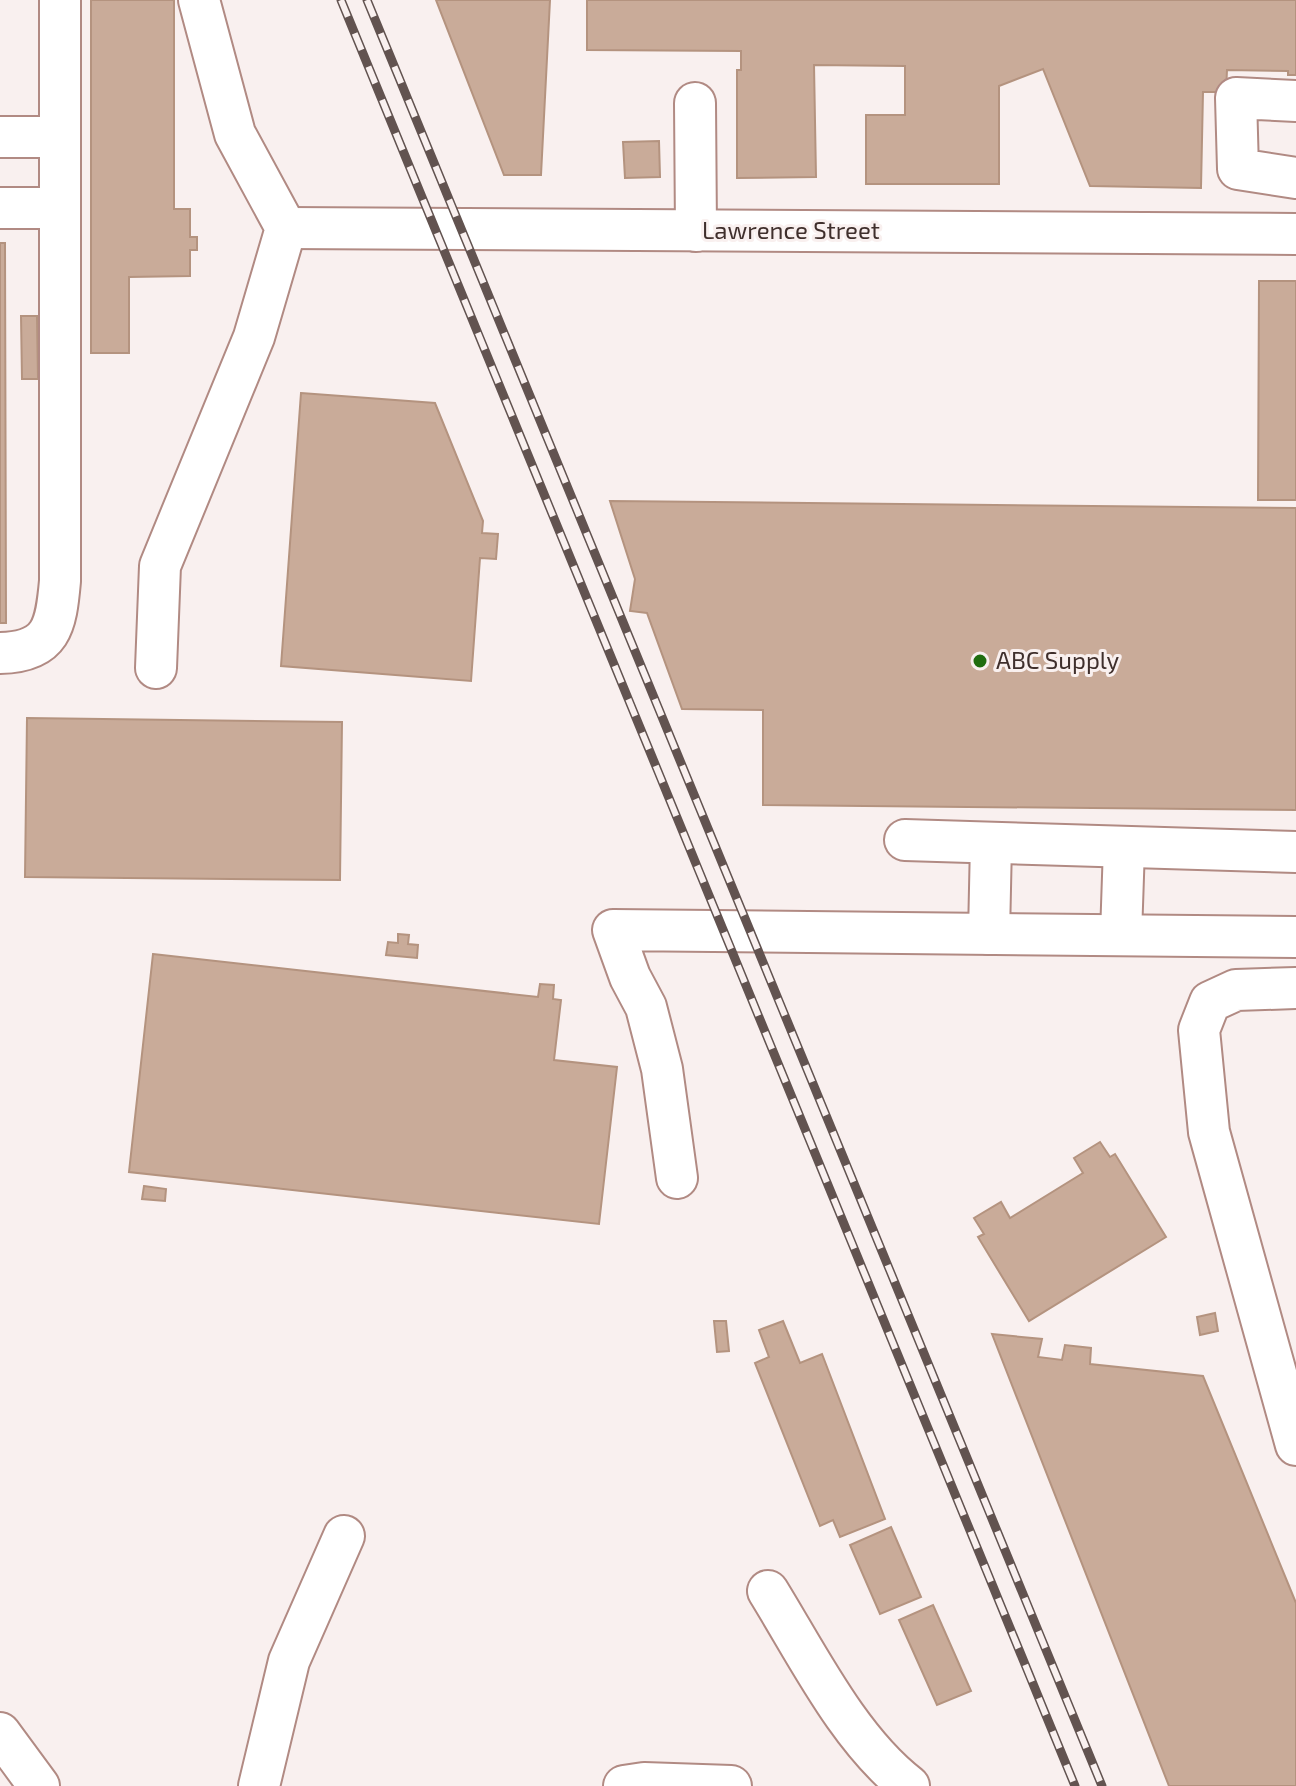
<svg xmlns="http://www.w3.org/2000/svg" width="1296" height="1786" viewBox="0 0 1296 1786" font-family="'Exo 2',sans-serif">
<rect width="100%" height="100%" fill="#f9f0ef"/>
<!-- building -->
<g fill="#c9ab99" stroke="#b4937f" stroke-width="2">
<path d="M91 0H174V209H190V237H197V250H190V276L129 277V353H91Z"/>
<path d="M436 0H550L541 175H504Z"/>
<path d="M587 0H1296V75H1288V71L1227 70 1226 92H1203L1201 188 1090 186 1043 69 999 86V184H866V115H905V66L814 65 816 177 737 178V70H741V51L587 50Z"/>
<path d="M659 141 660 177 625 178 623 142Z"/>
<path d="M0 243H5L6 623H0Z"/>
<path d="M1259 281H1296V500H1258Z"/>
<path d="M21 316H37L38 379H22Z"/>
<path d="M301 393 435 403 483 521 482 533 498 534 496 559 480 558 471 681 281 666Z"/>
<path d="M610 501 1296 508V810L763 805V710L682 709 647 613 630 611 635 579Z"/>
<path d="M27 718 342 722 340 880 25 877Z"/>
<path d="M398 934 409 935 408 944 418 945 417 958 386 955 388 942 398 943Z"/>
<path d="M153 954 538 997 540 984 554 985 553 999 561 1000 554 1060 617 1067 599 1224 129 1172Z"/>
<path d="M1100 1142 1110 1157 1115 1154 1166 1237 1029 1321 978 1237 984 1234 974 1218 1001 1202 1010 1218 1083 1173 1074 1158Z"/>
<path d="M144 1186 166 1189 165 1201 142 1199Z"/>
<path d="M1215 1313 1218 1331 1200 1335 1197 1317Z"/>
<path d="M714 1321H726L729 1351 717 1352Z"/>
<path d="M783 1321 800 1363 822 1354 885 1519 840 1537 833 1520 820 1526 755 1363 769 1357 759 1330Z"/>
<path d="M992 1334 1042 1339 1038 1357 1062 1360 1065 1345 1091 1348 1090 1364 1203 1376 1296 1603V1786H1169Z"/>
<path d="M891 1527 921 1597 880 1614 850 1545Z"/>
<path d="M933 1605 971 1691 937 1705 899 1620Z"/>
</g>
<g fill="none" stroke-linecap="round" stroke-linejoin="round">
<!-- minor casing -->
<g stroke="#b18a83" stroke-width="44">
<g id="minor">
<path d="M1296 101 1236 98 1238 169 1296 178"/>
<path d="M695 103 696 231"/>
<path d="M0 137H60"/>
<path d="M0 208H60"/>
<path d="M286 228 1296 234"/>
<path d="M0 653C52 652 56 626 60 581V0"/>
<path d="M156 668 160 566 254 337 286 228 235 134 199 0"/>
<path d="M905 840 1296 852"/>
<path d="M989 934 991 843"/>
<path d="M1121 935 1124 847"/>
<path d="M1296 988 1236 990 1210 1002 1199 1030 1209 1132 1296 1445"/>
<path d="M677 1178 662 1069 646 1007 630 977 613 930 1296 937"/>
<path d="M768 1591C807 1654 849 1740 909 1786"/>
<path d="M0 1733 39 1786"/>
<path d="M259 1786 289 1661 344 1536"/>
<path d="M624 1786 644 1783 731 1786"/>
</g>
</g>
<!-- minor -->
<use href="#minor" stroke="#fff" stroke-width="40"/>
<!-- rail casing -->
<g stroke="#625350" stroke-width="9">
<g id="rail">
<path d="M341 0 1075 1786"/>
<path d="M367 0 1102 1786"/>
</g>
</g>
<!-- rail -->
<use href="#rail" stroke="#f9f0ef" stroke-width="6" stroke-dasharray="18" stroke-linecap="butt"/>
</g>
<!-- markers -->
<circle fill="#206d0f" stroke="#f9f0ef" stroke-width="3" cx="980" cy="661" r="8"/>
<g text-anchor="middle" stroke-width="6" stroke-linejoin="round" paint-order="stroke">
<!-- street labels -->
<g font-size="24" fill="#3f2f2c" stroke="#f9f0ef">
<text x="791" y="239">Lawrence Street</text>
</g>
<!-- poi labels -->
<g font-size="24" fill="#3f2f2c" stroke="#f9f0ef" text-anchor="start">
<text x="996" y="669">ABC Supply</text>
</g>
</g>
</svg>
